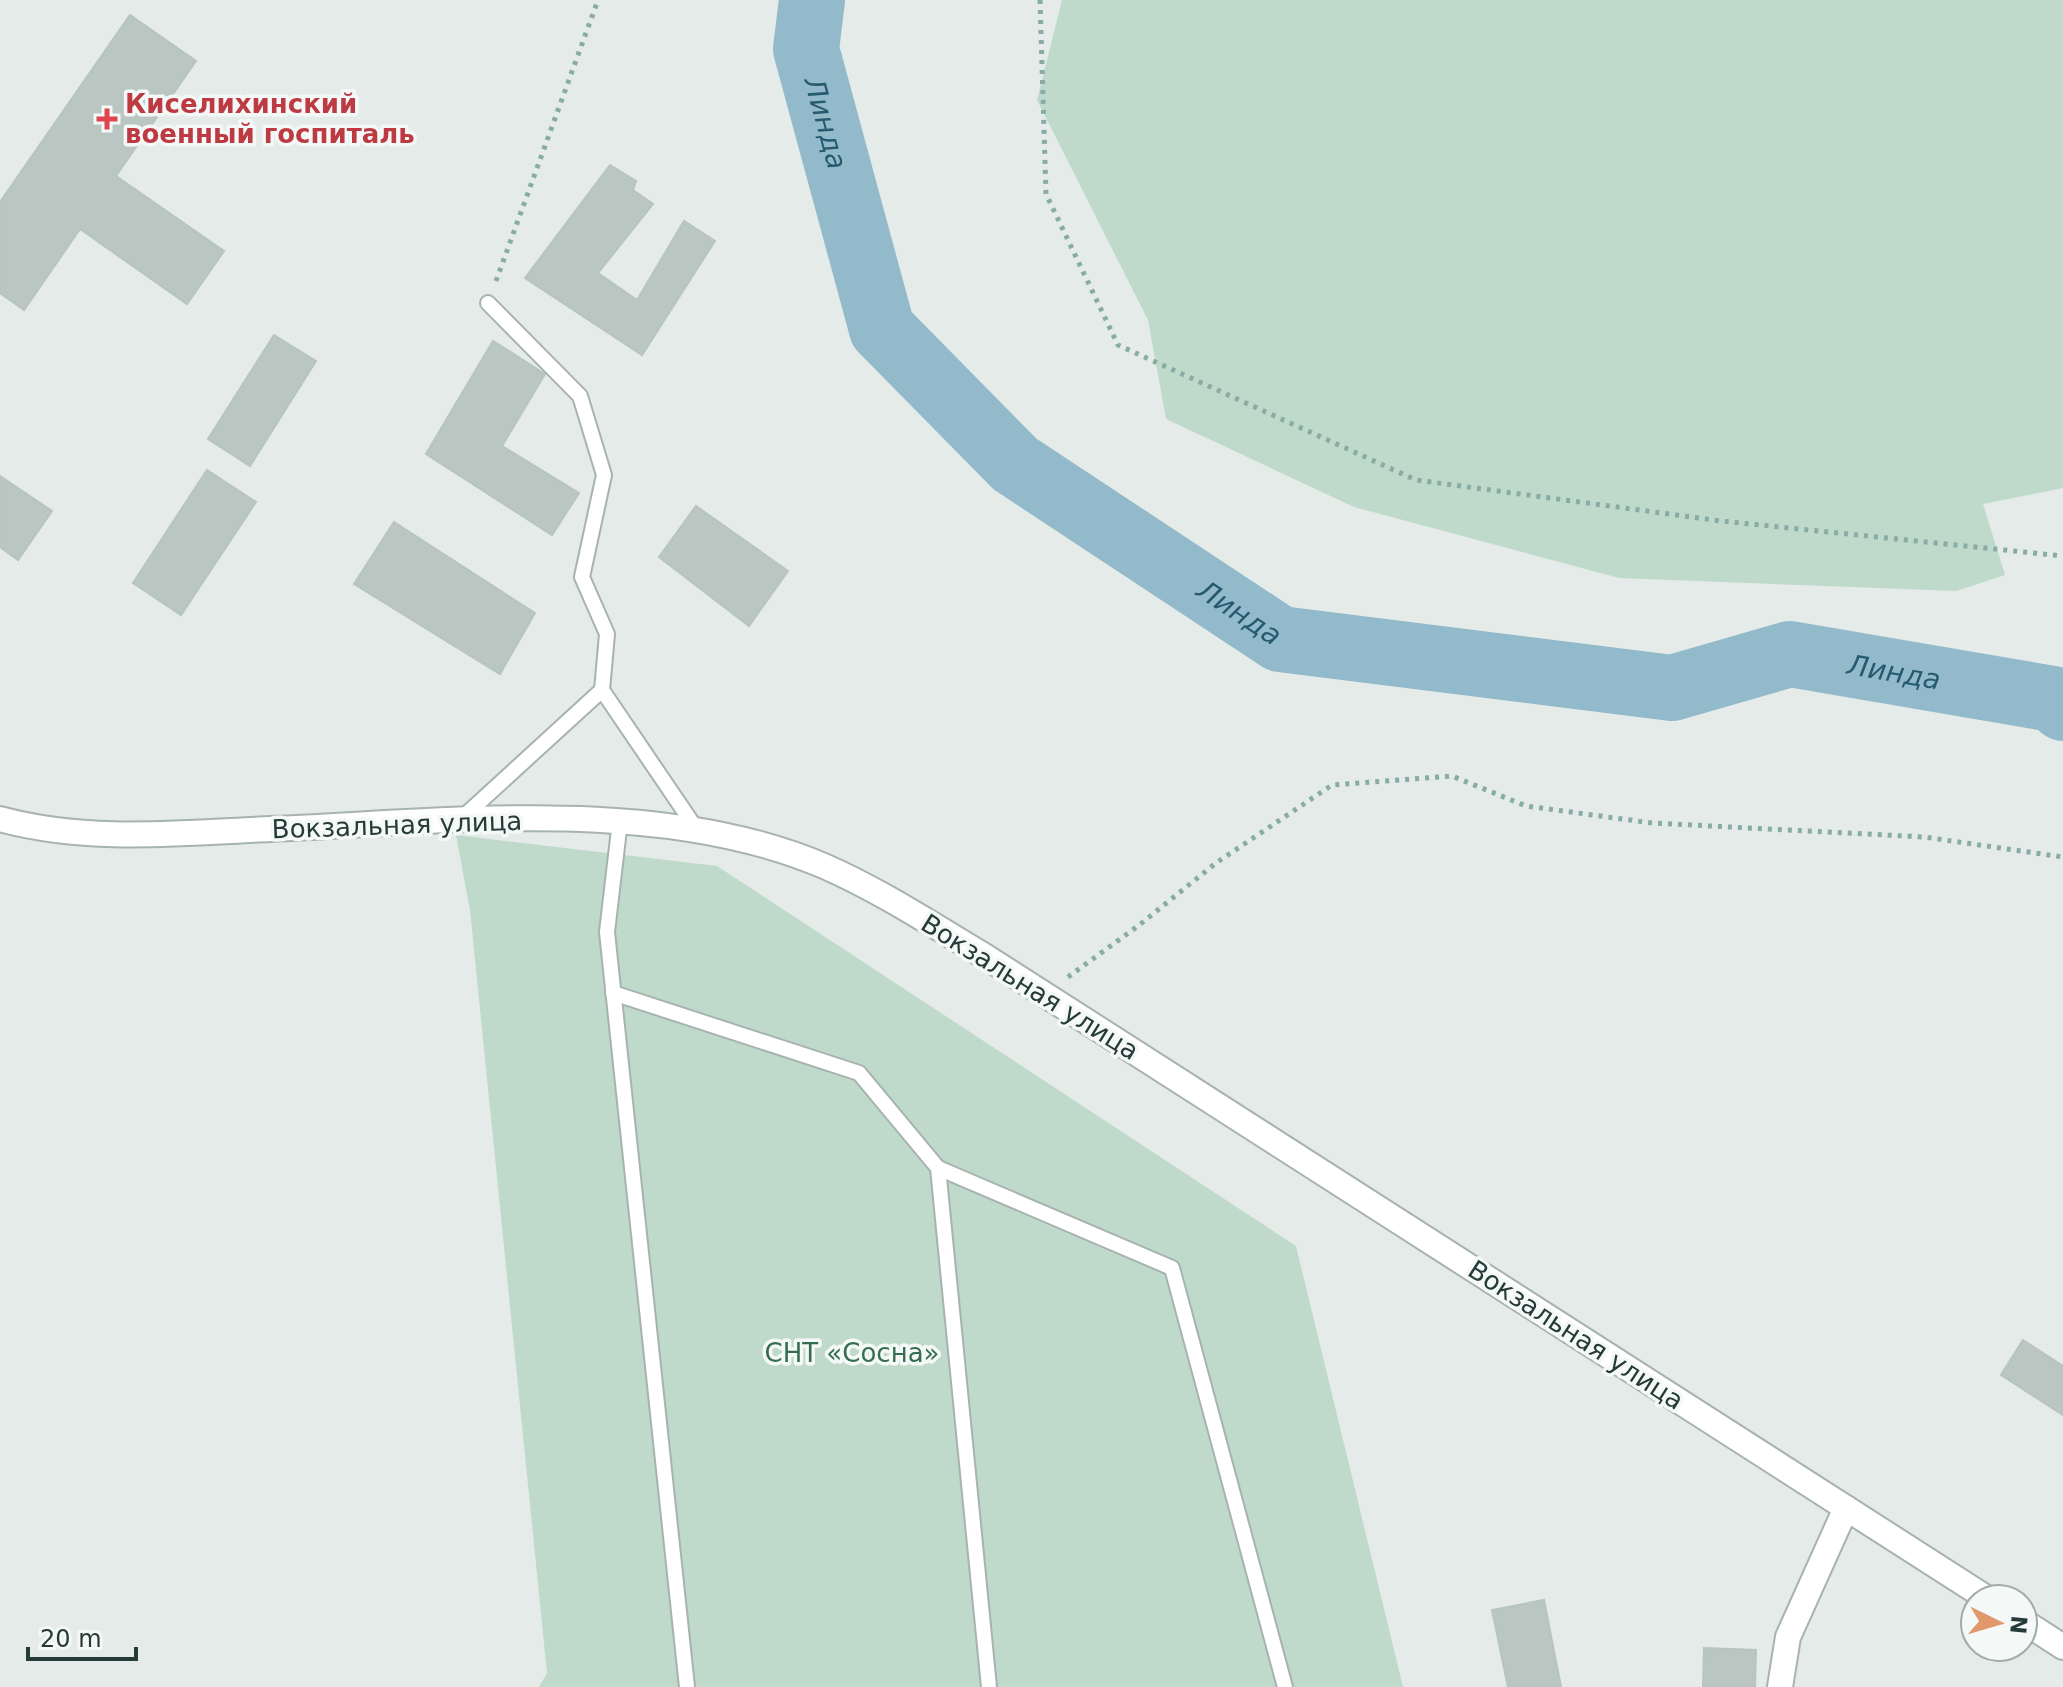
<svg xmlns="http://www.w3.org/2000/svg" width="2063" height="1687" viewBox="0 0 2063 1687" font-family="'DejaVu Sans',sans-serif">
<rect width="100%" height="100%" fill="#e4ebe9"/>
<!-- green -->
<g fill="#bfdaca">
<path d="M1062 0H2063V488L1983 504 2005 575 1956 591 1619 578 1354 507 1166 419 1148 320 1037 100Z"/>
<path d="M456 835 717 866 1296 1246 1403 1687H539L547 1673 470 910Z"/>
</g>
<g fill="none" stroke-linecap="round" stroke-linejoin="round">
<!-- river -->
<path stroke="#92baca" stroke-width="66" id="s1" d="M812 0 806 49 882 329 1015 464 1280 639 1672 688 1790 654 2053 699 2063 708"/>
</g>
<!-- building -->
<g fill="#b9c6c2" stroke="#b7c4c0" stroke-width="2">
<path d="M130 15 196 61 116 176 224 251 187 304 80 229 24 310 0 293V202Z"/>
<path d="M610 165 636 181 633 190 653 204 598 273 637 300 684 221 715 241 642 355 525 278Z"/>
<path d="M274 335 316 361 250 466 208 439Z"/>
<path d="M493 341 545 374 502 446 579 493 552 535 426 454Z"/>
<path d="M207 470 256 502 181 615 133 583Z"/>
<path d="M0 476 52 511 18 560 0 547Z"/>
<path d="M696 506 788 571 749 626 659 557Z"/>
<path d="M394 522 535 613 500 674 354 584Z"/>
<path d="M2023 1340 2063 1366V1415L2001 1375Z"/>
<path d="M1544 1600 1561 1687H1508L1492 1610Z"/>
<path d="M1704 1648 1756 1650 1755 1687H1703Z"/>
</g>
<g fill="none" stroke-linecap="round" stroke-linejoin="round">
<!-- service casing -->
<g stroke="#a7b3b0" stroke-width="18">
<g id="service">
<path d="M488 303 580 396 604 475 582 577 607 634 602 690 697 830"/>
<path d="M461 819 602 690"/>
<path d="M620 821 607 932 687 1687"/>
<path d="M613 993 859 1073 938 1168 989 1687"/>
<path d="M938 1168 1172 1268 1285 1687"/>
</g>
</g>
<!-- minor casing -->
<g stroke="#a7b3b0" stroke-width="28">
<g id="minor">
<path d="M0 819C88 843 181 833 271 829 447 822 658 795 824 866 879 890 931 924 983 955L1988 1599"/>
<path d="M2023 1621 2063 1647"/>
<path d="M1780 1687 1788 1637 1846 1508"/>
</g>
</g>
<!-- path -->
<g stroke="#88aba5" stroke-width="5" stroke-dasharray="4 6" stroke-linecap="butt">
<path d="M1040 0 1046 194 1118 345 1416 480 1721 521 2063 556"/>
<path d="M496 281 598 0"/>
<path d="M1068 977 1138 926 1216 863 1332 785 1452 776 1526 806 1652 823 1924 837 2063 857"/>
</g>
<!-- service -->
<use href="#service" stroke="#fff" stroke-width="14"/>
<!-- minor -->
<use href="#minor" stroke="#fff" stroke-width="24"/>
</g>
<!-- markers -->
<path fill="#e0444e" stroke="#f4f8f7" stroke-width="3" d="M103 107h8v8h8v8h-8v8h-8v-8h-8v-8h8z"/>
<g text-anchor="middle" stroke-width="7" stroke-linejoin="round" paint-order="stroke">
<!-- health labels -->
<g font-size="26" font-weight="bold" fill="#be3a42" stroke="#f4f8f7" text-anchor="start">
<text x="125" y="113">Киселихинский<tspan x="125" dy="30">военный госпиталь</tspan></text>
</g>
<!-- street labels -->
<g font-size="26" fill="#253b38" stroke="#f4f8f7">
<text transform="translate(397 825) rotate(-2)" y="9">Вокзальная улица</text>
<text transform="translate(1030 987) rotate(32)" y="9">Вокзальная улица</text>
<text transform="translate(1576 1335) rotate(33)" y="9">Вокзальная улица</text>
</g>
<!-- park labels -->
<g font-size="26" fill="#346d51" stroke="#f4f8f7">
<text x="852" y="1362">СНТ «Сосна»</text>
</g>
<!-- water labels -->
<g font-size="28" font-style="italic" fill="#265a70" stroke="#f4f8f7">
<text dy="10" stroke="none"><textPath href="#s1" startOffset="126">Линда</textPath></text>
<text dy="10" stroke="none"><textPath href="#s1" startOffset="798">Линда</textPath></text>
<text dy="10" stroke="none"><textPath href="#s1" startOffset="1470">Линда</textPath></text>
</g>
</g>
<!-- north arrow -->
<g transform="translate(1999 1623) rotate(95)"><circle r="38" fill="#f4f8f7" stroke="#a1acab" stroke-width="2"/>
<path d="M0-6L14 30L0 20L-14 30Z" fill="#e1986c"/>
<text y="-12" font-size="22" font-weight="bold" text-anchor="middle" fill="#253b38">N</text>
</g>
<!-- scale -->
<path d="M28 1647v12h108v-12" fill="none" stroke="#253b38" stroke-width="4"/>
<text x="40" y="1647" font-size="24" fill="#253b38" stroke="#f4f8f7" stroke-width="6" paint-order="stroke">20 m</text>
</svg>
